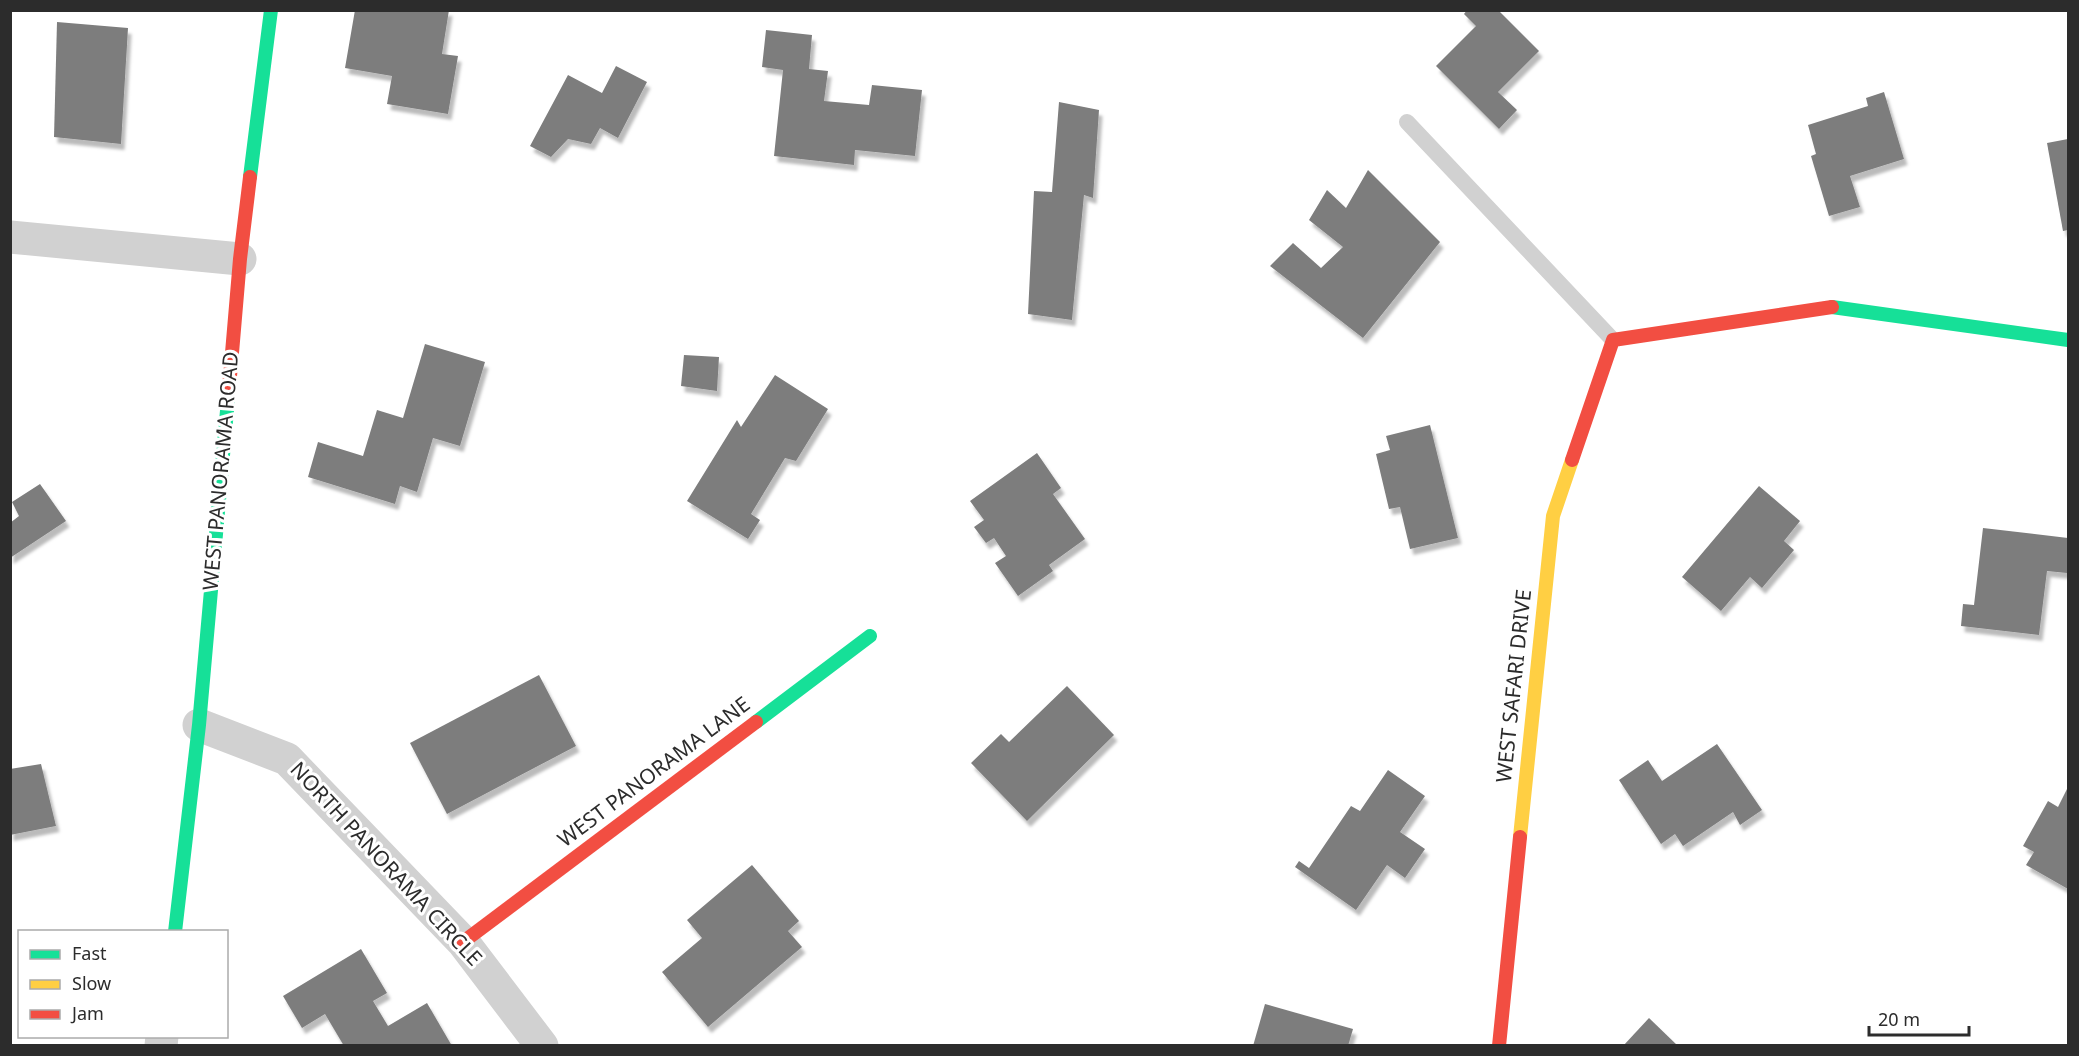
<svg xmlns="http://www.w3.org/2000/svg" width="2079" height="1056" viewBox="0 0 2079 1056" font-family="'Noto Sans',sans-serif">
<defs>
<filter id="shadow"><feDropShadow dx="3.5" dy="6" stdDeviation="1.5" flood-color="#0004"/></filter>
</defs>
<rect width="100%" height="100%" fill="#fff"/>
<!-- building -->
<g fill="#7d7d7d" filter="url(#shadow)">
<path d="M355 10H449L442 54 458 56 448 114 387 104 392 76 345 68Z"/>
<path d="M1467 10H1498L1539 51 1498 92 1517 110 1499 129 1436 66 1476 26 1464 14Z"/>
<path d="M57 22 128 28 121 144 54 137Z"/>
<path d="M766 30 812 35 809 69 828 71 824 101 869 105 872 85 922 90 915 156 855 150 854 165 774 156 783 70 762 67Z"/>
<path d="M616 66 647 82 618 138 600 128 591 144 568 139 551 157 530 146 568 75 602 93Z"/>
<path d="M1884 92 1904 159 1850 176 1860 207 1829 216 1811 156 1816 154 1808 125 1868 106 1866 98Z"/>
<path d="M1059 102 1099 110 1093 198 1084 195 1072 320 1028 314 1034 191 1052 192Z"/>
<path d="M2068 139V230L2063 231 2047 143Z"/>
<path d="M1368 170 1440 242 1363 338 1270 266 1293 243 1321 268 1343 247 1309 220 1327 190 1346 208Z"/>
<path d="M425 344 485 362 460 446 433 438 417 492 400 486 395 504 308 477 318 442 363 456 377 410 403 418Z"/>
<path d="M684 355 719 357 717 391 681 386Z"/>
<path d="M775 375 828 409 796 461 785 458 751 514 760 520 748 539 687 501 737 420 741 427Z"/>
<path d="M1430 425 1458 538 1410 549 1400 507 1389 509 1376 454 1390 450 1386 436Z"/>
<path d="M1037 453 1061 488 1053 494 1085 539 1049 565 1053 571 1018 596 995 563 1006 556 994 538 986 543 974 527 984 520 970 501Z"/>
<path d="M40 484 66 521 10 558V523L19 516 12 502Z"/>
<path d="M1759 486 1800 521 1784 541 1794 550 1762 588 1750 577 1721 611 1682 577Z"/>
<path d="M1983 528 2068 538 2067 573 2047 571 2039 635 1961 626 1963 604 1974 605Z"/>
<path d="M539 675 576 746 447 814 410 743Z"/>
<path d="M1067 686 1114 735 1027 821 971 763 1001 734 1009 742Z"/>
<path d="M1717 744 1762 810 1740 825 1733 812 1683 846 1675 834 1661 844 1619 780 1648 760 1662 781Z"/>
<path d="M41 764 56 826 10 835V769Z"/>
<path d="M1388 770 1425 796 1400 832 1425 849 1405 878 1387 865 1356 910 1295 867 1299 861 1309 868 1351 806 1360 811Z"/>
<path d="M2068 787V889L2026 865 2034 852 2023 846 2048 801 2058 807Z"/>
<path d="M752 865 799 921 788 931 802 947 708 1027 662 972 702 938 687 920Z"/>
<path d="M361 949 387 993 373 1001 388 1026 427 1003 452 1046H344L325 1014 302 1028 283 996Z"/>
<path d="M1265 1004 1353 1029 1348 1046H1253Z"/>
<path d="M1649 1018 1678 1046H1623Z"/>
</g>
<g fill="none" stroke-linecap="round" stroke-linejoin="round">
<!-- lane -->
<path stroke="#d1d1d1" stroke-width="16" d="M1407 122 1613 340"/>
<!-- street -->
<g stroke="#d1d1d1" stroke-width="33">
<path d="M10 237 240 259"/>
<path d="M199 725 287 759 463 942 542 1046"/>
<path d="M161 1046 162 1036"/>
</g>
<!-- fast -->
<g stroke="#16e098" stroke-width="14">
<path d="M250 177 271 10"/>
<path d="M1832 307 2068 340"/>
<path d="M756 722 870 636"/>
<path d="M175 932 199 725 229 388"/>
</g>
<!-- slow -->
<path stroke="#ffcf43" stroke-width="14" d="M1520 837 1553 516 1572 460"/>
<!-- jam -->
<g stroke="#f24e42" stroke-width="14">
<path d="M229 388 240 259 250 177"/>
<path d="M1572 460 1613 340 1832 307"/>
<path d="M463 942 756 722"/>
<path d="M1499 1046 1520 837"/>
</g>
</g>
<g text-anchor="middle" stroke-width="6" stroke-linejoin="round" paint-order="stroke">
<!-- street labels -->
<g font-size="21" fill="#2c2c2c" stroke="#fff">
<text transform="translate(221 471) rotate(-85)" y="7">WEST PANORAMA ROAD</text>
<text transform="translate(1514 686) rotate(-84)" y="7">WEST SAFARI DRIVE</text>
<text transform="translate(654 772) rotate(-37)" y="7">WEST PANORAMA LANE</text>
<text transform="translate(386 864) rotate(47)" y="7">NORTH PANORAMA CIRCLE</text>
</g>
</g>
<!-- border -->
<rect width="2079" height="1056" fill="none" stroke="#2c2c2c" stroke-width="24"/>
<!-- legend -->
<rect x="18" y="930" width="210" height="108" fill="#ffffff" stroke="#ababab" stroke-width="1.5"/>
<rect x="30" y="950" width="30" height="9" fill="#16e098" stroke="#ababab" stroke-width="1.5"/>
<text x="72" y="960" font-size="18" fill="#2c2c2c">Fast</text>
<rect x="30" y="980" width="30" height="9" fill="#ffcf43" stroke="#ababab" stroke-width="1.5"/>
<text x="72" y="990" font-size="18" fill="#2c2c2c">Slow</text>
<rect x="30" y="1010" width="30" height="9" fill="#f24e42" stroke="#ababab" stroke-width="1.5"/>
<text x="72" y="1020" font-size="18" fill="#2c2c2c">Jam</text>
<!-- scale -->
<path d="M1869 1026v9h100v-9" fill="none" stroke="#2c2c2c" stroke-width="3"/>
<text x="1878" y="1026" font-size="18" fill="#2c2c2c" stroke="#ffffff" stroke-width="4.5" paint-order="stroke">20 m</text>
</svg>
